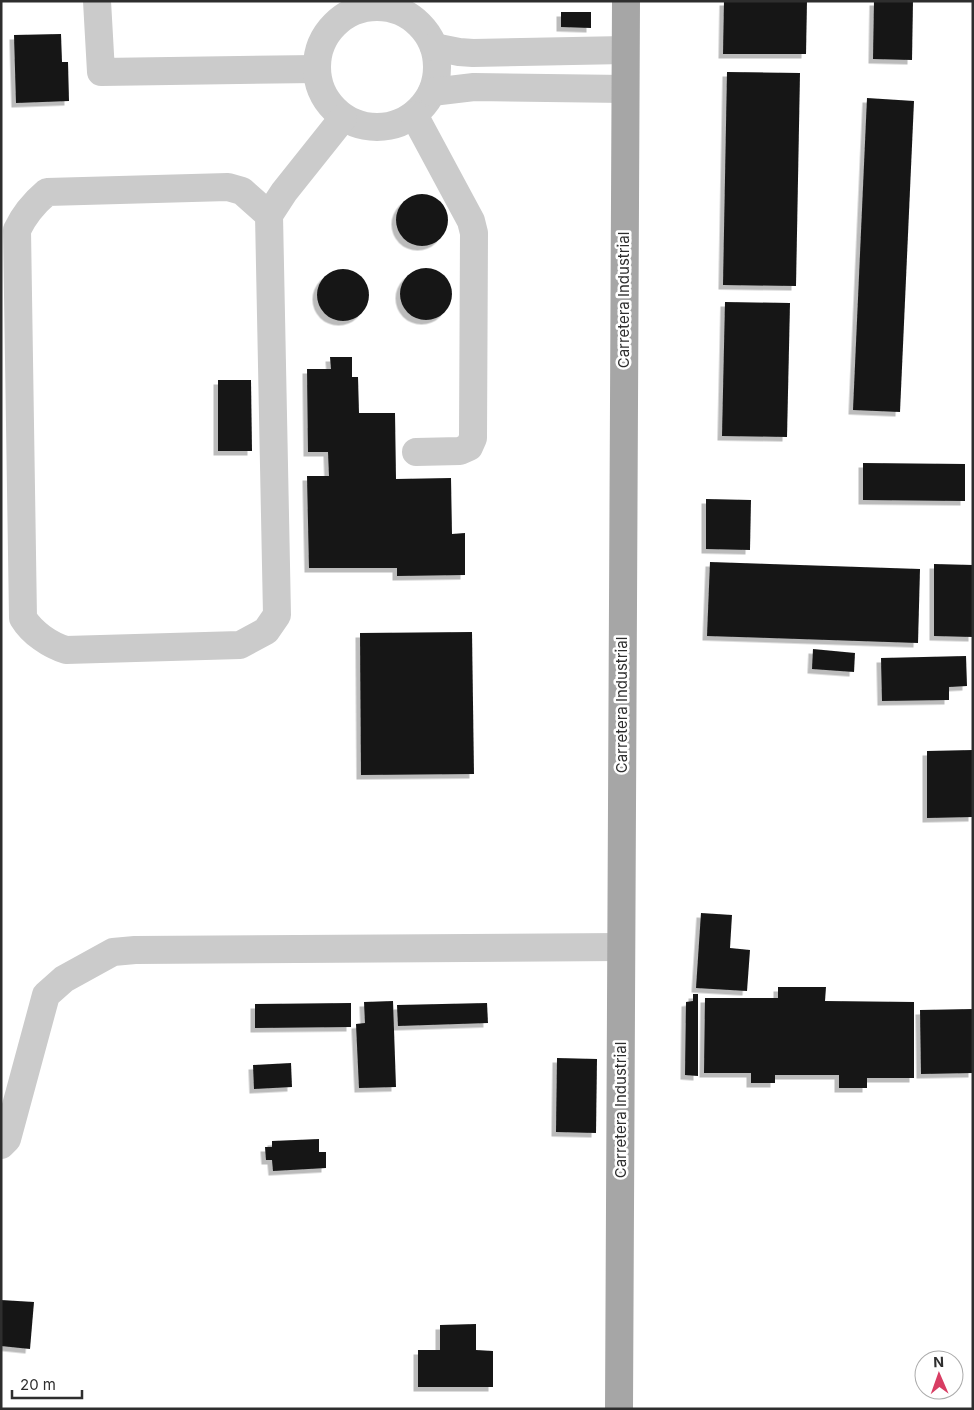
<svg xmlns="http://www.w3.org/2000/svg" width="974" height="1410" viewBox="0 0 974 1410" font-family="Inter,sans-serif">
<defs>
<filter id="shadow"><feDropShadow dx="-4.5" dy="4.5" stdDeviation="0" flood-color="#0004"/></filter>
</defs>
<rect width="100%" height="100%" fill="#fff"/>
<!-- building -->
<g fill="#151515" filter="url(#shadow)">
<path d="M724 1H807L806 54H723Z"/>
<path d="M874 1H913L912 60 873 59Z"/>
<path d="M561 12H591V28L561 27Z"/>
<path d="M61 34 62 62H68L69 101 16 103 14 35Z"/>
<path d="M727 72 800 73 796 286 723 285Z"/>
<path d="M867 98 914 101 900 412 853 410Z"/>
<circle cx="422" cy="220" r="26"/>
<circle cx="426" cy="294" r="26"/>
<circle cx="343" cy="295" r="26"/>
<path d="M725 302 790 303 787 437 722 436Z"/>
<path d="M330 357H352V377H358L359 413H395L396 479 451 478 452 534 465 533V575L397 576V568H309L307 476H329L328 452H308L307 369H331Z"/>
<path d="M218 380H251L252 451H218Z"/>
<path d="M863 463 965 464V501L863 500Z"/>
<path d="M706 499 751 500 750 550 706 549Z"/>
<path d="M710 562 920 569 918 643 707 636Z"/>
<path d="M934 564 973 565V637L934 636Z"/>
<path d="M472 632 474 774 361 775 360 633Z"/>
<path d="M813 649 855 653 854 672 812 669Z"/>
<path d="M966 656 967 686 949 687V700L882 701 881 658Z"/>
<path d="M973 750V817L927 818V751Z"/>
<path d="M701 913 732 915 730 948 750 950 747 991 696 988Z"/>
<path d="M778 987H826L825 1001 914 1002V1078H867V1088H839V1075H775V1083H751V1073H704L705 998H778Z"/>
<path d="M693 994H698V1076L685 1075 686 1002 693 1001Z"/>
<path d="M393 1001 396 1087 359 1088 356 1024 365 1023 364 1002Z"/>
<path d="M351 1003V1027L255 1028V1004Z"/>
<path d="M487 1003 488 1023 398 1026 397 1005Z"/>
<path d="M973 1009V1073L921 1074 920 1010Z"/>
<path d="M557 1058 597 1059 596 1133 556 1132Z"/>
<path d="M291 1063 292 1087 254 1089 253 1065Z"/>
<path d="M319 1139V1152H326V1168L273 1171 272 1160H266L265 1147H272V1141Z"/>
<path d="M1 1300 34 1302 30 1349 1 1346Z"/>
<path d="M476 1324V1350L493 1351V1387H418V1350H440V1325Z"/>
</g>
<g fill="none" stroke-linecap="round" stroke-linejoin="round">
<!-- minor -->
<g stroke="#cbcbcb" stroke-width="28">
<path d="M97 1 101 72 316 69"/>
<circle cx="377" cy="67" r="60"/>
<path d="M434 47 459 52 473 53 625 50"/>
<path d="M432 92 474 87 625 89"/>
<path d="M414 115 471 221 474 233 473 438 469 447 460 451 416 452"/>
<path d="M269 215 242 191 228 187 47 192C34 203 24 215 17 230L23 618C32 633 50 645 66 650L240 645 266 631 277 615 269 215 284 192 343 118"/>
<path d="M1 1145 7 1139 46 995 64 979 113 952 135 950 621 947"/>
</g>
<!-- major -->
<path stroke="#a6a6a6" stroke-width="28" d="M619 1409 626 1"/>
</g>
<g text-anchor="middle" stroke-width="5" stroke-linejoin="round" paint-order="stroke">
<!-- street labels -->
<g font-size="15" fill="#2e2e2e" stroke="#fff">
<text transform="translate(624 300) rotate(-90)" y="5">Carretera Industrial</text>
<text transform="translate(622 705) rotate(-90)" y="5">Carretera Industrial</text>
<text transform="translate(621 1110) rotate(-90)" y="5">Carretera Industrial</text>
</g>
</g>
<!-- border -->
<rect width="974" height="1410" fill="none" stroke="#2e2e2e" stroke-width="5"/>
<!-- north arrow -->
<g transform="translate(939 1375) rotate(358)"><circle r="24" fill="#ffffff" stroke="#ababab"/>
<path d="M0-4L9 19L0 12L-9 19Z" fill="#d83d63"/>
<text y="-8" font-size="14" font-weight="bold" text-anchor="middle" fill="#2e2e2e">N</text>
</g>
<!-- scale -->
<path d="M12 1390v8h70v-8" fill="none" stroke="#2e2e2e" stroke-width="2.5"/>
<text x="20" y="1390" font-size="15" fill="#2e2e2e" stroke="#ffffff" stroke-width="4" paint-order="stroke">20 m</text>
</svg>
